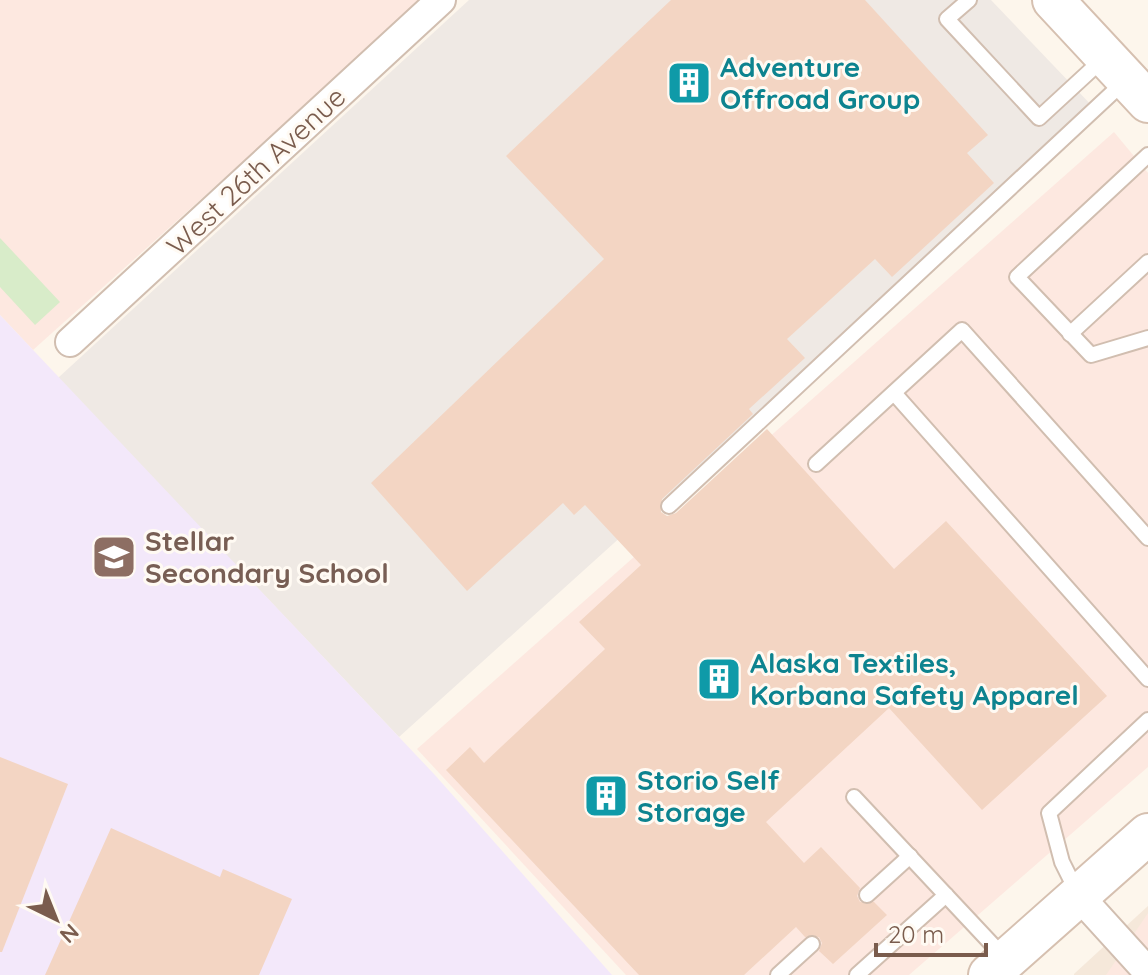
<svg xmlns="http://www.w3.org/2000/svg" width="1148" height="975" viewBox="0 0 1148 975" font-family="Quicksand,sans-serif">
<rect width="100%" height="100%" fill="#fdf6ec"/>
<!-- residential -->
<path fill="#f5e8da" d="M1148 906V975H1074V974Z"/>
<!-- commercial -->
<g fill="#fde8e0">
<path d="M0 0H423L33 350 0 315Z"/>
<path d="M1114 132 1148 173V767L909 975H626L417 749Z"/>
<path d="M1148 913V975H1106Z"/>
</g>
<!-- industrial -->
<path fill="#efe9e4" d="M469 0H991L1095 109 399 737 58 378Z"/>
<!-- education -->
<path fill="#f3e8fa" d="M0 315 434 774 612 975H0Z"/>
<!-- green -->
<path fill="#d8ecc9" d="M0 238 60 302 35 325 0 287Z"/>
<!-- building -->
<g fill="#f3d5c3">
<path d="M671 0H865L988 135 967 153 994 183 892 277 875 259 787 339 805 358 749 409 753 414 662 499 661 512 667 516 676 513 767 429 894 569 946 521 1107 696 982 810 889 708 766 822 804 863 821 847 860 888 857 896 860 902H874L887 915 833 964 819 951 822 943 819 937H805L796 927 744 975H639L446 770 470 747 484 763 605 649 579 622 641 565 585 505 574 515 563 503 467 591 371 483 604 259 506 156Z"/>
<path d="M0 757 68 784 2 952H0Z"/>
<path d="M111 828 220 877 223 869 292 899 259 975H45Z"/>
</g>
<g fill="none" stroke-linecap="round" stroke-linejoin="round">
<!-- service casing -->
<g stroke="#d1beb0" stroke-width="18">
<g id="service">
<path d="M969 0 947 19 1039 118 1103 59"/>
<path d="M1148 155 1017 277 1091 355 1148 338"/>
<path d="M1070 334 1148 262"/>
<path d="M894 393 1148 679"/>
<path d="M816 464 962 330 1148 538"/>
<path d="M669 506 1126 80"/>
<path d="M854 797 1003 956"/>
<path d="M1077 892 1062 862 1049 813 1148 720"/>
<path d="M867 895 910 856"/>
<path d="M778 975 812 944"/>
<path d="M857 975 946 895"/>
</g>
</g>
<!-- minor casing -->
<g stroke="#d1beb0" stroke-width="32">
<g id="minor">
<path d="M70 342 441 0"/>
<path d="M1078 895 1148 972"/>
</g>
</g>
<!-- secondary casing -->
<g stroke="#d6c0b0" stroke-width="44">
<g id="secondary">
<path d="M1053 0 1148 102"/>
<path d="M989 975 1148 834"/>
</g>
</g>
<!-- service -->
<use href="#service" stroke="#fff" stroke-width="14"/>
<!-- minor -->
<use href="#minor" stroke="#fff" stroke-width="28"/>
<!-- secondary -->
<use href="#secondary" stroke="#fff" stroke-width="40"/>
</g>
<!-- icons -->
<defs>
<g id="building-square" transform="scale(2.3)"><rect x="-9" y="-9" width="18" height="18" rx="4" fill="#0f9aa8" stroke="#fffaf3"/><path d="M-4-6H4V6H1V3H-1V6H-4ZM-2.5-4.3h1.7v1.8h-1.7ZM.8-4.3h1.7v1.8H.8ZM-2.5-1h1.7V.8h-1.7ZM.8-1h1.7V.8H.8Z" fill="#fff"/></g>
<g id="school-square" transform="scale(2.3)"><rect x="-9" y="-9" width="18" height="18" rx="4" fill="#8d6e63" stroke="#fffaf3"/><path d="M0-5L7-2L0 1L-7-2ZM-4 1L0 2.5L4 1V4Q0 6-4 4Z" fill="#fff"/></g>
</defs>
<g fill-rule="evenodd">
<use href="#building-square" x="689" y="83"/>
<use href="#school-square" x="114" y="557"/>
<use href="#building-square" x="719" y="679"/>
<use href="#building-square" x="606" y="796"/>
</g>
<g text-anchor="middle" stroke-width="6" stroke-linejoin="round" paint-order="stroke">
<!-- culture labels -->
<g font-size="28" font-weight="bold" fill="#0d838f" stroke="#fffaf3" text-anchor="start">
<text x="720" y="77">Adventure<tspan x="720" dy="32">Offroad Group</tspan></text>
<text x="750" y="673">Alaska Textiles,<tspan x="750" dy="32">Korbana Safety Apparel</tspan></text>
<text x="637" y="790">Storio Self<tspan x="637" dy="32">Storage</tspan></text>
</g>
<!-- street labels -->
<g font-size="28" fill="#7a5c4d" stroke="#fffaf3">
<text transform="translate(256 171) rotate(-43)" y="10">West 26th Avenue</text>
</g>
<!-- education labels -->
<g font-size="28" font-weight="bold" fill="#785e54" stroke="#fffaf3" text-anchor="start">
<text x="145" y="551">Stellar<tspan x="145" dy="32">Secondary School</tspan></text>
</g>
</g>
<!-- north arrow -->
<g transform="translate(56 919) rotate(137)" stroke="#fffaf3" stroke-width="6" paint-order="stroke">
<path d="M0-6L14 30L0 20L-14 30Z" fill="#7a5c4d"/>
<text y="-12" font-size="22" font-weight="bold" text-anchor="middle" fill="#7a5c4d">N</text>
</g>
<!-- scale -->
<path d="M876 943v12h110v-12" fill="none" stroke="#7a5c4d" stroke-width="4"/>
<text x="888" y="943" font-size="24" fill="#7a5c4d" stroke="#fffaf3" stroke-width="6" paint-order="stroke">20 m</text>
</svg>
